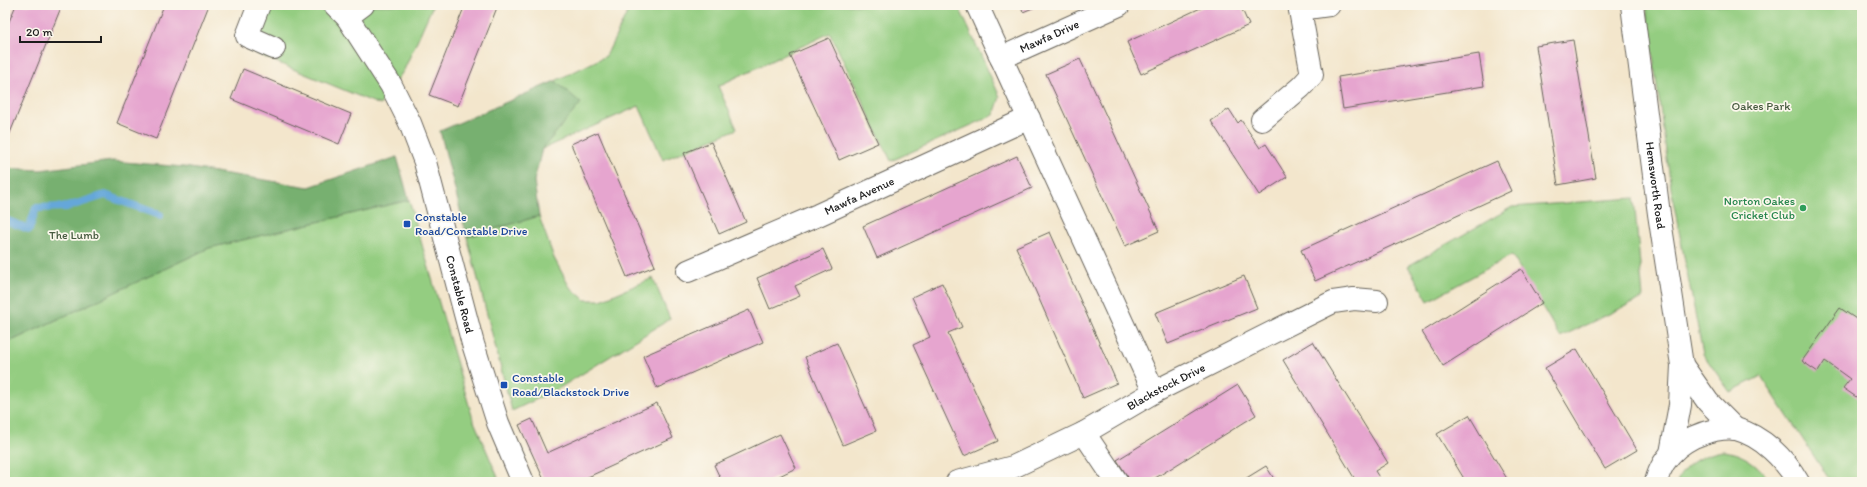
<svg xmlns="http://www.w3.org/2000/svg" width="1867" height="487" viewBox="0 0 1867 487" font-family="Itim,sans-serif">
<rect width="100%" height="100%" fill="#fbf7ec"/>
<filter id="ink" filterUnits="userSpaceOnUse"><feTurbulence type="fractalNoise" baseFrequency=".025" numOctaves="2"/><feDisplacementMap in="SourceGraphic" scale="8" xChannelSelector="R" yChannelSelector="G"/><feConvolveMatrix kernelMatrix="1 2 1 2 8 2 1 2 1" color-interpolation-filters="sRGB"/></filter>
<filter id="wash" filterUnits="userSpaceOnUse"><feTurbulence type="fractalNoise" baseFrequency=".012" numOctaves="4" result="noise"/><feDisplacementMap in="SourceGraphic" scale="16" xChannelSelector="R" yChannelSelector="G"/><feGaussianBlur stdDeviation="0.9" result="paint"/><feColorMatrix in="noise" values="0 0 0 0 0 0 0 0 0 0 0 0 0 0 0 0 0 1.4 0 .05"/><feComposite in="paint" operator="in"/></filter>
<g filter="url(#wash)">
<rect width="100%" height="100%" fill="#f3e6cc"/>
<!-- green -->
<g fill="#94cd81" stroke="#58744e">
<path d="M259 5H433L404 70 380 105 247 50Z"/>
<path d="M631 5H813L814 8 821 5H958L1000 97 994 115 891 161 830 33 718 86 737 129 663 160 639 106 542 149 580 103 555 81 606 56Z"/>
<path d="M1646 5H1862V482H1831L1761 376 1730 392 1703 354 1672 195Z"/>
<path d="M1634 198 1643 298 1560 337 1512 255 1428 301 1408 266 1512 207Z"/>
<path d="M409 200 473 419 500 482H5V344L209 248Z"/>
<path d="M539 216 554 258 569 286 585 300H601L653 278 670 319 558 389 512 411 467 237Z"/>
<path d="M1723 451C1743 453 1760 465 1770 482H1677C1684 463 1705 454 1723 451Z"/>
</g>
<!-- forest -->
<g fill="#77b06f" stroke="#4a6646">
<path d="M555 81 581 103 542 149 534 181 539 216 467 237 440 131Z"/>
<path d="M397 157 409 200 209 248 5 344V168L40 170 112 161 184 167 309 187Z"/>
</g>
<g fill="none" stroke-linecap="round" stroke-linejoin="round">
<!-- stream -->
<path stroke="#65a7d9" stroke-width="8" d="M5 220 29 229 36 208 67 207 105 195 160 215"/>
</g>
<g id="blocks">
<!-- building -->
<g fill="#e6a5cf">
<path d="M16 5H62L8 138 5 137V31Z"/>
<path d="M164 5H209L156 139 117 123Z"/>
<path d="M465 5H498L458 106 429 95Z"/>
<path d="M1021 5H1040L1023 12Z"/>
<path d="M1207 5H1240L1249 25 1141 74 1127 42Z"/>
<path d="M829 38 878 143 839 160 790 55Z"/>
<path d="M1573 40 1596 178 1558 185 1536 46Z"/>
<path d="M1479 54 1484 86 1343 109 1338 77Z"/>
<path d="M1080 59 1159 231 1125 246 1046 74Z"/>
<path d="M243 69 351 114 339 144 231 99Z"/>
<path d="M1229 109 1238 123 1241 120 1260 148 1266 144 1287 177 1259 195 1211 121Z"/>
<path d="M598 132 655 266 627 277 571 144Z"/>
<path d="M711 142 746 222 719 234 684 153Z"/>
<path d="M1017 156 1032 188 877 258 863 226Z"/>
<path d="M1497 161 1511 191 1315 281 1301 250Z"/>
<path d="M1050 232 1117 383 1083 398 1016 247Z"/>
<path d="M823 249 832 269 795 286 800 296 770 309 757 278Z"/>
<path d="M1521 269 1542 303 1443 366 1422 332Z"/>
<path d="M1244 276 1257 308 1168 344 1155 313Z"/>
<path d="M942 283 962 327 948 333 998 441 964 456 913 345 930 337 912 297Z"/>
<path d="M1840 308 1862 323V401L1843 388 1850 379 1825 361 1818 372 1802 361Z"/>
<path d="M749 310 763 342 657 388 643 356Z"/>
<path d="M1313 342 1388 463 1375 471 1382 482H1355L1356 481 1283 360Z"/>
<path d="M837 343 876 431 843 445 805 357Z"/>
<path d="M1577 349 1637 450 1605 469 1545 368Z"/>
<path d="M1238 385 1256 415 1149 482H1131L1117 460Z"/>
<path d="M657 403 673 438 577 482H556L554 478 545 482 519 425 532 419 547 453Z"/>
<path d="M1469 415 1492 454 1509 482H1466L1437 434Z"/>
<path d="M780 434 796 468 767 482H722L714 465Z"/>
<path d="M1266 466 1276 482H1240Z"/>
</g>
</g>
</g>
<g filter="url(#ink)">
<use href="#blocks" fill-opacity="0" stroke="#67635a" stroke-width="1"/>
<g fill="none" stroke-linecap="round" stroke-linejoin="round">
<!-- minor casing -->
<g stroke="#67635a" stroke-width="24">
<g id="minor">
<path d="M259 5 247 36 274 48"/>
<path id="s1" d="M335 5 347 17 391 85 410 123 425 162 473 344 498 423 523 482"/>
<path d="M977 5 1154 392"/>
<path id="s2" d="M1632 5 1659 214 1682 365 1680 405 1671 453"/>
<path d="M1300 9 1329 5"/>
<path d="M347 17 363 5"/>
<path id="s3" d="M1001 58 1119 5"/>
<path d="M1262 120 1301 87 1312 75 1299 5"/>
<path id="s4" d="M688 271 818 215 1029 118"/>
<path d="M1682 365 1708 402 1735 429"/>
<path d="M1084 433 1117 482"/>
<path id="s5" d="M957 482 1013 467 1084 433 1154 392 1333 302 1354 299 1377 301"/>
<path d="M1656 482C1663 453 1687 436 1715 430 1721 429 1729 428 1736 429 1762 436 1785 459 1798 482"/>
</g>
</g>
<!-- minor -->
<use href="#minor" stroke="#fff" stroke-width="22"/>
</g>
</g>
<!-- markers -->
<circle fill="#2e9e5b" stroke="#fbf7ec" stroke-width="1.5" cx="1803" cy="208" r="4"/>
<g fill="#1a4fb4" stroke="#fbf7ec" stroke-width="1.5">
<rect x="403" y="220" width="8" height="8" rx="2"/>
<rect x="500" y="381" width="8" height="8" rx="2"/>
</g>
<g text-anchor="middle" stroke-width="3.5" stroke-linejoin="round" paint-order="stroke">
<!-- street labels -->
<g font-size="12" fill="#1c1c1c" stroke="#fbf7ec">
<text dy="4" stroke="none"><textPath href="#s3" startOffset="53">Mawfa Drive</textPath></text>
<text dy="4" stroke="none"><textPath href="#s2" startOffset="182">Hemsworth Road</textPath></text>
<text dy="4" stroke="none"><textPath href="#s4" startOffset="187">Mawfa Avenue</textPath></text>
<text dy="4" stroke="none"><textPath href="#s1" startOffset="319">Constable Road</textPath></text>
<text dy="4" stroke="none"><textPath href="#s5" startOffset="231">Blackstock Drive</textPath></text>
</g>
<!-- park labels -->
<g font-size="12" fill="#465a3f" stroke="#fbf7ec">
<text x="1761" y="110">Oakes Park</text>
<text x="74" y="239">The Lumb</text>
</g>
<!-- leisure labels -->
<g font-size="12" fill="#27864d" stroke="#fbf7ec" text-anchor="end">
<text x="1795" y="205">Norton Oakes<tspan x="1795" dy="14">Cricket Club</tspan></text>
</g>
<!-- transit labels -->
<g font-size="12" fill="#164399" stroke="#fbf7ec" text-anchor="start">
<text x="415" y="221">Constable<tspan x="415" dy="14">Road/Constable Drive</tspan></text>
<text x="512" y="382">Constable<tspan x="512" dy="14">Road/Blackstock Drive</tspan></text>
</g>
</g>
<!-- margin -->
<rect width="1867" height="487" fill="none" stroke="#fbf7ec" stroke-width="20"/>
<!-- scale -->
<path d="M20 36v6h81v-6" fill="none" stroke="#1c1c1c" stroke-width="2"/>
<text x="26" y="36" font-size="12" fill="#1c1c1c" stroke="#fbf7ec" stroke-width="3" paint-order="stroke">20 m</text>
</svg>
